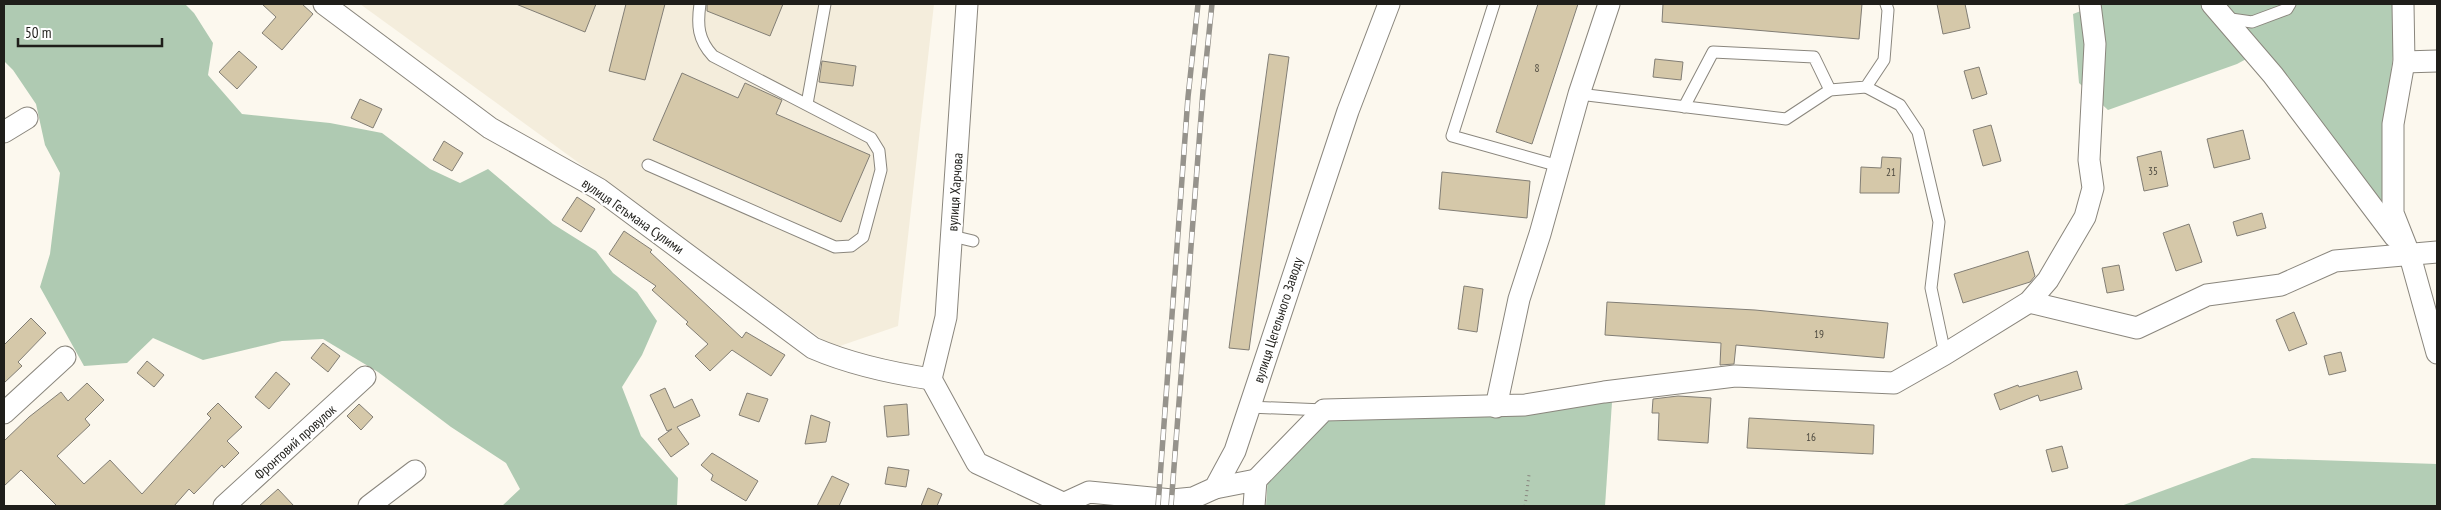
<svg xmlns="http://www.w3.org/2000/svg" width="2441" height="510" viewBox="0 0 2441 510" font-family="'PT Sans Narrow',sans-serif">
<rect width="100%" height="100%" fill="#fcf8ee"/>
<!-- built -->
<path fill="#f4eddc" d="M360 4H934L898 326 834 348Z"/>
<!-- green -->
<g fill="#b3cdb5">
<path d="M2099 4H2394V47L2385 126 2386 211 2261 51 2237 64 2108 110 2079 83 2073 14Z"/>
<path d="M1612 402 1605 506H1266L1268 476 1330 418Z"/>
<path d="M2252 458 2437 464V506H2121Z"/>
</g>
<!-- forest -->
<path fill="#afcab2" d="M4 4H185L194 13 213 43 208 75 242 114 330 123 382 133 430 169 460 183 488 169 553 224 596 251 613 273 637 292 657 321 642 355 622 387 641 436 678 478 677 506H502L520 489 506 463 451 427 378 372 323 339 282 341 203 360 153 338 127 363 84 366 40 287 50 254 60 173 45 145 36 104 13 70 4 61Z"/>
<!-- building -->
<g fill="#d5c8a9" stroke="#827e75">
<path d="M262 4H302L313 14 282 50 262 33 276 17Z"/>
<path d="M516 4H596L585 32Z"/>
<path d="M626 4H665L645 80 609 71Z"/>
<path d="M707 4H783L770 36 707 11Z"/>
<path d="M1538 4H1578L1532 144 1496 132Z"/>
<path d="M1663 4H1862L1859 39 1662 22Z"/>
<path d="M1937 4H1965L1970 28 1943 34Z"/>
<path d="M239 51 257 67 237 89 219 72Z"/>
<path d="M1269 54 1289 57 1249 350 1229 348Z"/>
<path d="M1655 59 1683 62 1681 80 1653 77Z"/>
<path d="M822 61 856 66 853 86 819 82Z"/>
<path d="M1979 67 1987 94 1972 99 1964 71Z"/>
<path d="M682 73 738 98 745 83 782 100 776 114 870 155 841 222 653 140Z"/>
<path d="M360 99 382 109 373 128 351 118Z"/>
<path d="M1991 125 2001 161 1983 166 1973 130Z"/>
<path d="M2243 130 2250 159 2214 168 2207 139Z"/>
<path d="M444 141 463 153 452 171 433 160Z"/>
<path d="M2161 151 2168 186 2144 191 2137 157Z"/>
<path d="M1882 157 1901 158 1899 193H1860L1861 167 1881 168Z"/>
<path d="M1442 172 1530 181 1527 218 1439 209Z"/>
<path d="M577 197 595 209 581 232 562 220Z"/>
<path d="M2262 213 2266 228 2237 236 2233 222Z"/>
<path d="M2189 224 2202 262 2176 271 2163 233Z"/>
<path d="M624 231 652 250 650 252 742 338 746 332 785 355 771 376 732 350 710 371 695 356 708 344 686 324 688 322 652 290 656 286 609 254Z"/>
<path d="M2028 251 2035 276 2030 282 1963 303 1954 274Z"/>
<path d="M2119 265 2124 290 2107 293 2102 268Z"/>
<path d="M1464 286 1483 289 1477 332 1458 329Z"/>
<path d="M1607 302 1755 310 1888 323 1884 358 1736 345 1734 364 1720 365 1721 343 1605 335Z"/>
<path d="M2294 312 2307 344 2289 351 2276 320Z"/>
<path d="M31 318 46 333 18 362 22 366 4 383V345Z"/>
<path d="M323 343 340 356 328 372 311 358Z"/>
<path d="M2341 352 2346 371 2329 375 2324 356Z"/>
<path d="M147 361 164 375 154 387 137 373Z"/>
<path d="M2077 371 2082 389 2040 401 2038 395 2000 410 1994 394 2018 385 2019 387Z"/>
<path d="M276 372 290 384 269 409 255 397Z"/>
<path d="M87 383 104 400 85 419 90 425 57 456 84 484 110 460 142 494 211 418 207 414 218 403 242 427 227 441 239 453 224 468 222 465 194 494 189 489 174 506H57L21 470 4 486V441L29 417 61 392 68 401Z"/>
<path d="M665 388 674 408 692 399 700 416 677 427 689 444 671 457 658 439 672 429 667 431 650 395Z"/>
<path d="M747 393 768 399 759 422 739 415Z"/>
<path d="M1678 396 1711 398 1708 443 1658 440 1659 413H1652L1653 399Z"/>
<path d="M359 404 373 417 361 430 347 416Z"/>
<path d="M907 404 909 435 887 437 884 406Z"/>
<path d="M811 415 830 422 826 442 805 444Z"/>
<path d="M1749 418 1874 425 1873 454 1747 448Z"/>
<path d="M2062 446 2068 468 2052 472 2046 450Z"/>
<path d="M712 453 758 481 746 501 711 480 713 475 701 465Z"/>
<path d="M888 467 909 470 906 487 885 484Z"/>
<path d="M832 476 849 484 839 506H817Z"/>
<path d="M928 488 942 494 937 506H921Z"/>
<path d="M278 489 294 506H259Z"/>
</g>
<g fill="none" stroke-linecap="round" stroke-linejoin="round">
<!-- lane casing -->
<g stroke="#8a867d" stroke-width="13">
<g id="lane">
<path d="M1494 4 1452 136 1559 166"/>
<path d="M2224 18 2252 22 2287 9 2290 4"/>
<path d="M1866 87 1900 105 1918 132 1939 222 1931 288 1945 354"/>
<path d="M1579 94 1786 119 1830 90 1866 87 1884 60 1888 10 1886 4"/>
<path d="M807 104 825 4"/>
<path d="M1684 107 1713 52 1814 57 1830 90"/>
<path d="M648 165 835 247 851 246 863 237 881 170 879 151 871 138 713 56C698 40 697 25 700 4"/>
<path d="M952 236 973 241"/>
<path d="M1249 407 1324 410"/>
</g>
</g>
<!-- street casing -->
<g stroke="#8a867d" stroke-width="23">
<g id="street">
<path d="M324 4 490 128 599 189 813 348C850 364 891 373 931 379"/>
<path d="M2212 4 2273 75 2395 237"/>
<path d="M2403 4 2404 62 2393 124V213L2410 256 2437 353"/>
<path d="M2404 62 2437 61"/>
<path d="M4 132 27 118"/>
<path d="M2029 302 2137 328 2207 295 2281 285 2335 261 2437 252"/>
<path d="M931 379 946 317 967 4"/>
<path d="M931 379 977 463 1069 506"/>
<path d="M1496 407 1519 299 1540 234 1579 94 1609 4"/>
<path d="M4 413 65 357"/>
<path d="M1256 480 1324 410 1525 405 1604 392 1735 376 1894 383 1945 354 2029 302 2048 280 2085 217 2093 188 2089 160 2095 44 2090 4"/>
<path d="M1215 488 1256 480 1254 506"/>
<path d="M1065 503 1089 492 1172 500 1193 498 1215 488 1235 451 1348 111 1389 4"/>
<path d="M224 506 365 377"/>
<path d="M369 506 415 471"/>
</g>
</g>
<!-- path -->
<path stroke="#89867f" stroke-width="3" stroke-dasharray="1 4" stroke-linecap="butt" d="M1525 506 1529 475"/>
<!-- lane -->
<use href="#lane" stroke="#fff" stroke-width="11"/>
<!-- street -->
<use href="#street" stroke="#fff" stroke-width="21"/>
<!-- rail casing -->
<g stroke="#96938c" stroke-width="5.5">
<g id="rail">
<path d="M1158 506 1188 97 1198 4"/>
<path d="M1171 506 1203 91 1212 4"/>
</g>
</g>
<!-- rail -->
<use href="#rail" stroke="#fff" stroke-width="4" stroke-dasharray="11" stroke-linecap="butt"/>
</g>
<g text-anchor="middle" stroke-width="4.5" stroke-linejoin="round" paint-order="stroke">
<!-- number labels -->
<g font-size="11" fill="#4c483e">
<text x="1537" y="72">8</text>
<text x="2153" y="175">35</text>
<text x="1891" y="176">21</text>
<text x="1819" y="338">19</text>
<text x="1811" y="441">16</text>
</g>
<!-- street labels -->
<g font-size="14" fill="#1f1e1a" stroke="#fff">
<text transform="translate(955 192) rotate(-86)" y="5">вулиця Харчова</text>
<text transform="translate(633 216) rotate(35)" y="5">вулиця Гетьмана Сулими</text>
<text transform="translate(1278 320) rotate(-72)" y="5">вулиця Цегельного Заводу</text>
<text transform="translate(295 442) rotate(-42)" y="5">Фронтовий провулок</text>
</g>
</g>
<!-- border -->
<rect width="2441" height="510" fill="none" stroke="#1f1e1a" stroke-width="10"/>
<!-- scale -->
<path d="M18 38v8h144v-8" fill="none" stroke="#1f1e1a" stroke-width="2.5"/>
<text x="25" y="38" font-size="15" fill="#1f1e1a" stroke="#ffffff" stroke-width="4" paint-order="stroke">50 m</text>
</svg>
